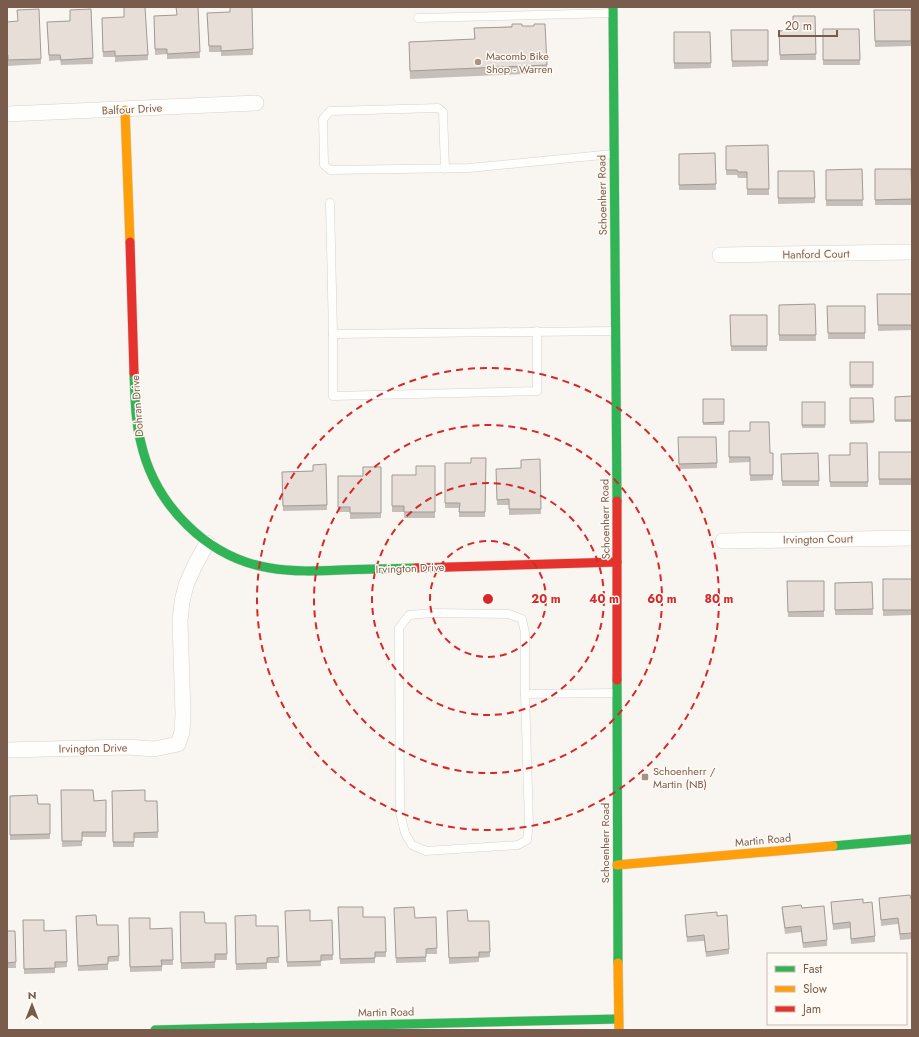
<svg xmlns="http://www.w3.org/2000/svg" width="919" height="1037" viewBox="0 0 919 1037" font-family="Jost,sans-serif">
<rect width="100%" height="100%" fill="#f9f5f0"/>
<g fill="none" stroke-linecap="round" stroke-linejoin="round">
<!-- lane casing -->
<g stroke="#d7d1cb" stroke-width="9">
<g id="lane">
<path d="M418 18 613 13"/>
<path d="M445 169 443 112 438 108 330 111 323 119 324 165 330 170 469 168 613 154"/>
<path d="M330 203 333 334 614 331"/>
<path d="M333 334V396L537 391V331"/>
<path d="M432 613 509 614 522 619 525 633V694L529 824 527 840 518 845 426 851 412 845 405 833 400 813 399 628 409 615Z"/>
<path d="M525 694 616 693"/>
</g>
</g>
<!-- street casing -->
<g stroke="#d7d1cb" stroke-width="16">
<g id="street">
<path d="M7 114 256 103"/>
<path d="M720 255 912 252"/>
<path d="M723 541 912 538"/>
<path d="M7 750 128 747 154 749 178 744 182 732 183 715 180 620 182 602 186 585 195 565 207 543"/>
</g>
</g>
<!-- fast casing -->
<g stroke="#d9d2cb" stroke-width="10">
<g id="fast">
<path d="M613 7 617 501"/>
<path d="M134 373C135 397 135 420 141 443 155 505 207 558 270 568 293 572 317 571 340 570 365 569 391 569 416 568"/>
<path d="M617 680 618 963"/>
<path d="M833 846 912 839"/>
<path d="M155 1030 618 1019"/>
</g>
</g>
<!-- slow casing -->
<g stroke="#d9d2cb" stroke-width="10">
<g id="slow">
<path d="M125 110 130 242"/>
<path d="M617 865 833 846"/>
<path d="M618 963 619 1030"/>
</g>
</g>
<!-- jam casing -->
<g stroke="#d9d2cb" stroke-width="10">
<g id="jam">
<path d="M130 242 134 373"/>
<path d="M617 501V680"/>
<path d="M416 568 617 562"/>
</g>
</g>
<!-- lane -->
<use href="#lane" stroke="#fefefd" stroke-width="8"/>
<!-- street -->
<use href="#street" stroke="#fefefd" stroke-width="15"/>
<!-- fast -->
<use href="#fast" stroke="#30b455" stroke-width="9"/>
<!-- slow -->
<use href="#slow" stroke="#ff9f0a" stroke-width="9"/>
<!-- jam -->
<use href="#jam" stroke="#e5322d" stroke-width="9"/>
</g>
<!-- wall -->
<g fill="#c6bfb9">
<path d="M198 7 200 58 167 59V54L155 55 154 16 176 15Z"/>
<path d="M91 9 93 64 61 65 60 60 49 61 47 22 70 21Z"/>
<path d="M874 10H911V46L875 47Z"/>
<path d="M207 13 253 49V55L221 56V52H209Z"/>
<path d="M815 16 816 60H780L779 31 793 30Z"/>
<path d="M102 18 148 55V60L115 62V57H103Z"/>
<path d="M7 22 41 59V64L8 66V61H7Z"/>
<path d="M522 26 547 65V73L410 79 409 42 474 39V28Z"/>
<path d="M823 29H859L860 65H823Z"/>
<path d="M731 30H768V66L732 67Z"/>
<path d="M674 32H710L711 68 674 69Z"/>
<path d="M768 145 769 195H747V178H738L737 175H726V146Z"/>
<path d="M715 153 716 190H679V154Z"/>
<path d="M862 169 863 206H826V170Z"/>
<path d="M875 169H911L912 205H875Z"/>
<path d="M778 171H814L815 203 778 204Z"/>
<path d="M877 294H912V330L878 331Z"/>
<path d="M815 304 816 341H779V305Z"/>
<path d="M827 306H865V339H828Z"/>
<path d="M730 315H767V351H731Z"/>
<rect x="850" y="362" width="23" height="26"/>
<path d="M912 396V422H895V397Z"/>
<path d="M850 398H873L874 423 850 424Z"/>
<rect x="703" y="399" width="21" height="26"/>
<rect x="802" y="402" width="23" height="26"/>
<path d="M729 431 770 453H773V480L750 481V462L729 463Z"/>
<path d="M678 437H716L717 468 679 469Z"/>
<path d="M867 443 868 487H830L829 455H850Z"/>
<rect x="879" y="452" width="33" height="33"/>
<path d="M818 453 819 486H782L781 454Z"/>
<path d="M486 458 485 517H459V508H445V463H471Z"/>
<path d="M540 459 541 514 509 515V505H497L496 469 521 468Z"/>
<path d="M326 464 327 510 283 511 282 472 313 471Z"/>
<path d="M435 466V518H404V512H392V475H416Z"/>
<path d="M381 467V518L350 519V512H338V476H363Z"/>
<path d="M883 579H912V615L883 616Z"/>
<path d="M787 581H824V617H788Z"/>
<path d="M872 582 873 615H835V583Z"/>
<path d="M61 790 94 801 106 800V837H82V846L62 847Z"/>
<path d="M112 791 145 801H157L158 838H134V847H113Z"/>
<path d="M10 796 38 804H50V839L10 840Z"/>
<path d="M879 898 912 899V939L900 940 898 924 881 926Z"/>
<path d="M831 902 863 903 875 936V942L851 944 850 928 833 930Z"/>
<path d="M338 907 363 917H385L386 957H375V963L340 964Z"/>
<path d="M782 907 802 908 827 940V946L803 948 801 932 785 934 782 912Z"/>
<path d="M394 908 415 918 436 917 437 954H426V962L396 963Z"/>
<path d="M285 911 310 921 332 920 333 960 321 961V966L287 967Z"/>
<path d="M447 911 468 921H489L490 957 479 958V962L449 964Z"/>
<path d="M180 912 205 923H226L227 960H215V968L181 969Z"/>
<path d="M685 915 717 916 729 949V954L706 957 704 941 687 942Z"/>
<path d="M76 916 97 925H118L119 961 108 962V970L78 971Z"/>
<path d="M235 916 256 926H278L279 963H267V969L236 970Z"/>
<path d="M129 918 150 929 172 928 173 965H162V971L130 972Z"/>
<path d="M23 920 44 931 66 930 67 967 55 968V973L24 974Z"/>
<path d="M7 931H15L16 968H7Z"/>
</g>
<!-- building -->
<g fill="#e6ded7" stroke="#a19b96">
<path d="M124 7H145L148 55 115 56V51L103 52 102 18 124 17Z"/>
<path d="M176 7H198L200 52 167 54V49H155L154 16 177 15Z"/>
<path d="M230 7H252L253 49 221 51V46H209L207 13 230 12Z"/>
<path d="M39 9 41 59 8 60V55L7 56V22L18 21 17 10Z"/>
<path d="M91 9 93 58 61 60 60 55H49L47 22 70 21V10Z"/>
<path d="M874 10H911V41H875Z"/>
<path d="M793 16H815L816 54 780 55 779 31 793 30Z"/>
<path d="M512 24H522V26H534V24H545L547 65 410 71 409 42 475 39 474 28 512 27Z"/>
<path d="M823 29H859L860 60H823Z"/>
<path d="M731 30H768V61H732Z"/>
<path d="M674 32H710L711 63H674Z"/>
<path d="M768 145 769 189H747V172H738L737 170H726V146Z"/>
<path d="M715 153 716 184 679 185V154Z"/>
<path d="M862 169 863 200H826V170Z"/>
<path d="M875 169H911L912 199 875 200Z"/>
<path d="M778 171H814L815 198H778Z"/>
<path d="M877 294H912V325H878Z"/>
<path d="M815 304 816 335H779V305Z"/>
<path d="M827 306H865V333H828Z"/>
<path d="M730 315H767V346H731Z"/>
<rect x="850" y="362" width="23" height="23"/>
<path d="M912 396V420H895V397Z"/>
<path d="M850 398H873L874 421H850Z"/>
<path d="M703 399H724V422L703 423Z"/>
<rect x="802" y="402" width="23" height="23"/>
<path d="M750 422H769L770 453H773V475H750V457H729V431H750Z"/>
<path d="M678 437H716L717 463 679 464Z"/>
<path d="M850 443H867L868 482H830L829 455H850Z"/>
<rect x="879" y="452" width="33" height="27"/>
<path d="M818 453 819 481H782L781 454Z"/>
<path d="M471 458H486L485 512H459L460 503H445V463H471Z"/>
<path d="M540 459 541 509H509V499L497 500 496 469 521 468V460Z"/>
<path d="M326 464 327 505 283 506 282 472 313 471V465Z"/>
<path d="M416 466H435V512H404V506H392V475H416Z"/>
<path d="M363 467H381V513H350V507H338V476H363Z"/>
<rect x="883" y="579" width="29" height="31"/>
<path d="M787 581H824V611L788 612Z"/>
<path d="M872 582 873 609 835 610V583Z"/>
<path d="M61 790H93L94 801 106 800V832H82V841H62Z"/>
<path d="M145 790V801H157L158 832 134 833V842H113L112 791Z"/>
<path d="M37 795 38 804H50V834L10 835V796Z"/>
<path d="M910 895 911 899H912V933L900 934 898 918 881 920 879 898Z"/>
<path d="M863 899V903L872 902 875 936 851 939 850 922 833 924 831 902Z"/>
<path d="M801 905 802 908 824 906 827 940 803 943 801 926 785 928 782 907Z"/>
<path d="M338 907H363V917H385L386 952H375V958L340 959Z"/>
<path d="M414 907 415 918 436 917 437 948 426 949V957L396 958 394 908Z"/>
<path d="M310 910V921L332 920 333 955H321V961L287 962 285 911Z"/>
<path d="M467 910 468 921H489L490 952H479V957L449 958 447 911Z"/>
<path d="M180 912H204L205 923H226L227 954H215V962L181 963Z"/>
<path d="M717 912V916L727 915 729 949 706 952 704 935 687 937 685 915Z"/>
<path d="M96 915 97 925H118L119 956 108 957V964L78 966 76 916Z"/>
<path d="M256 915V926H278L279 957 267 958V963L236 964 235 916Z"/>
<path d="M129 918H150V929L172 928 173 960H161L162 966 130 967Z"/>
<path d="M23 920H44V931L66 930 67 962H55V968L24 969Z"/>
<path d="M7 931H15L16 962 7 963Z"/>
</g>
<!-- distance rings -->
<g fill="none" stroke="#d62828" stroke-width="2" stroke-dasharray="7 5">
<circle cx="488" cy="599" r="58"/>
<circle cx="488" cy="599" r="116"/>
<circle cx="488" cy="599" r="174"/>
<circle cx="488" cy="599" r="231"/>
</g>
<!-- markers -->
<g fill="#a69286" stroke="#fffaf3" stroke-width="1.5">
<circle cx="478" cy="62" r="4"/>
<rect x="641" y="773" width="8" height="8" rx="2"/>
</g>
<g text-anchor="middle" stroke-width="3" stroke-linejoin="round" paint-order="stroke">
<!-- poi labels -->
<g font-size="11" fill="#7a5c4d" stroke="#fffaf3" text-anchor="start">
<text x="486" y="60">Macomb Bike<tspan x="486" dy="13">Shop - Warren</tspan></text>
<text x="653" y="775">Schoenherr /<tspan x="653" dy="13">Martin (NB)</tspan></text>
</g>
<!-- street labels -->
<g font-size="11" fill="#7a5c4d" stroke="#fffaf3">
<text transform="translate(132 109) rotate(-3)" y="4">Balfour Drive</text>
<text transform="translate(602 195) rotate(-91)" y="4">Schoenherr Road</text>
<text transform="translate(816 254) rotate(-1)" y="4">Hanford Court</text>
<text transform="translate(137 406) rotate(-94)" y="4">Dohran Drive</text>
<text transform="translate(605 519) rotate(-91)" y="4">Schoenherr Road</text>
<text transform="translate(818 539) rotate(-1)" y="4">Irvington Court</text>
<text transform="translate(410 568) rotate(-2)" y="4">Irvington Drive</text>
<text transform="translate(93 748) rotate(-1)" y="4">Irvington Drive</text>
<text transform="translate(763 840) rotate(-5)" y="4">Martin Road</text>
<text transform="translate(605 843) rotate(-90)" y="4">Schoenherr Road</text>
<text transform="translate(386 1012) rotate(-1)" y="4">Martin Road</text>
</g>
</g>
<circle cx="488" cy="599" r="6" fill="#d62828" stroke="#fffaf3" stroke-width="2"/>
<g font-size="12" text-anchor="middle" font-weight="bold" fill="#d62828" stroke="#fffaf3" stroke-width="3" stroke-linejoin="round" paint-order="stroke">
<text x="546" y="603">20 m</text>
<text x="604" y="603">40 m</text>
<text x="662" y="603">60 m</text>
<text x="719" y="603">80 m</text>
</g>
<!-- border -->
<rect width="919" height="1037" fill="none" stroke="#7a5c4d" stroke-width="16"/>
<!-- legend -->
<rect x="767" y="953" width="140" height="72" fill="#fffaf3" stroke="#cabbb1"/>
<rect x="775" y="966" width="20" height="6" fill="#30b455" stroke="#cabbb1"/>
<text x="803" y="973" font-size="12" fill="#7a5c4d">Fast</text>
<rect x="775" y="986" width="20" height="6" fill="#ff9f0a" stroke="#cabbb1"/>
<text x="803" y="993" font-size="12" fill="#7a5c4d">Slow</text>
<rect x="775" y="1006" width="20" height="6" fill="#e5322d" stroke="#cabbb1"/>
<text x="803" y="1013" font-size="12" fill="#7a5c4d">Jam</text>
<!-- north arrow -->
<g transform="translate(32 1005)" stroke="#fffaf3" stroke-width="3" paint-order="stroke">
<path d="M0-3L7 15L0 10L-7 15Z" fill="#7a5c4d"/>
<text y="-6" font-size="11" font-weight="bold" text-anchor="middle" fill="#7a5c4d">N</text>
</g>
<!-- scale -->
<path d="M779 30v6h58v-6" fill="none" stroke="#7a5c4d" stroke-width="2"/>
<text x="785" y="30" font-size="12" fill="#7a5c4d" stroke="#fffaf3" stroke-width="3" paint-order="stroke">20 m</text>
</svg>
